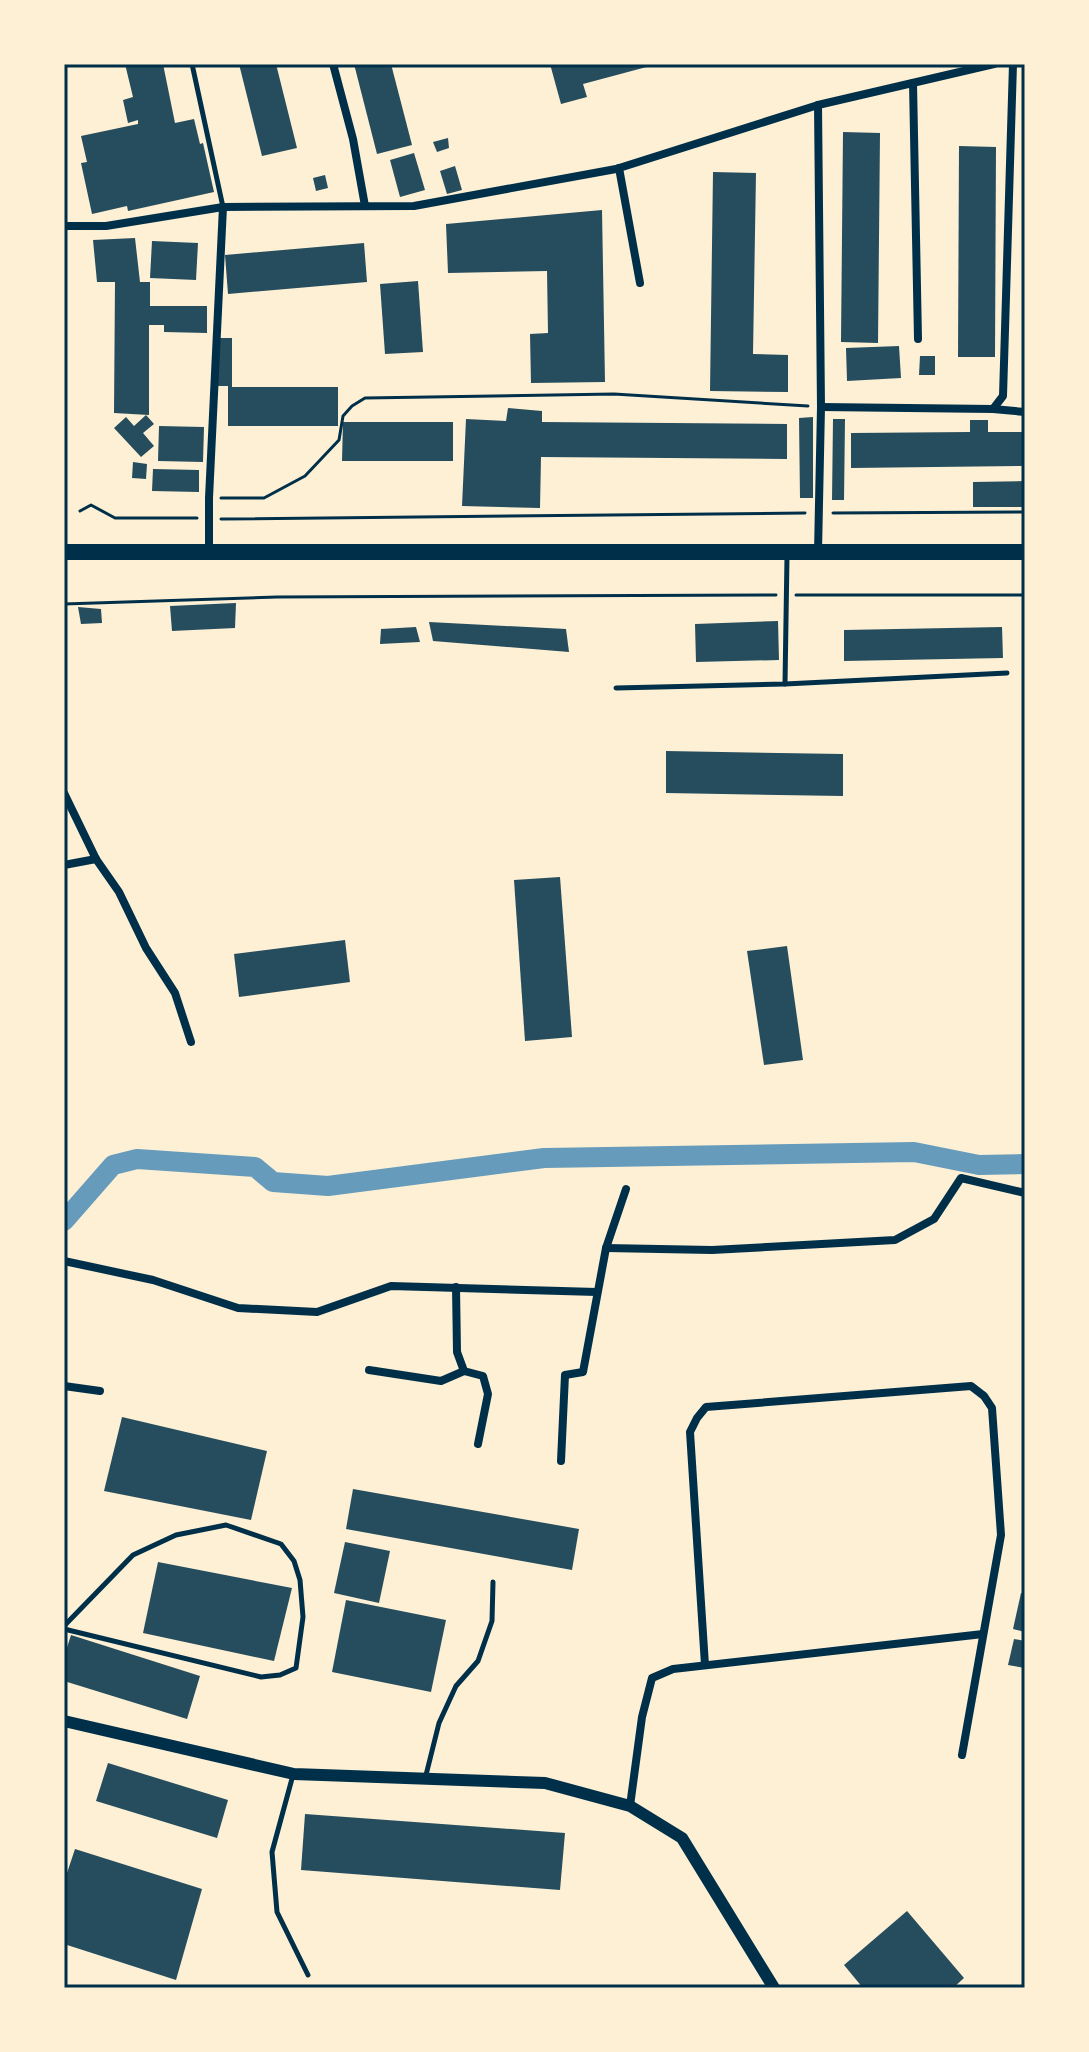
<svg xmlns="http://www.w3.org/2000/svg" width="1089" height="2052" viewBox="0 0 1089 2052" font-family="'Roboto Condensed',sans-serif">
<rect width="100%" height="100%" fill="#fdf0d5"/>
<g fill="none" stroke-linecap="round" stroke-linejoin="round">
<!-- canal -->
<path stroke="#669bbc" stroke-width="20" d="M64 1221 113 1165 137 1159 255 1167 273 1182 328 1186 544 1158 914 1152 979 1165 1025 1164"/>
</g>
<!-- building -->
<g fill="#264d5e">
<path d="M125 64H163L175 123 194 119 200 144 203 143 214 192 128 211 127 206 92 214 81 163 87 162 81 136 138 124V120L128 123 123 100 133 97Z"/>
<path d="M239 64H276L297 148 262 156Z"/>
<path d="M354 64H391L412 145 377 154Z"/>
<path d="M550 64H654V65L583 84 587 97 561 104Z"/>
<path d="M843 132 880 133 878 343 841 342Z"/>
<path d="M448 138 449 148 437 152 433 142Z"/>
<path d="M959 146 996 147 995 357H958Z"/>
<path d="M414 153 425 190 400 197 390 160Z"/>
<path d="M455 166 462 190 447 194 440 171Z"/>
<path d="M713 172 756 173 753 354 788 355V392L710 391Z"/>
<path d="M325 175 328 188 316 191 313 178Z"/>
<path d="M602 210 605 382 531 383 530 334 548 333 547 271 448 273 446 224Z"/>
<path d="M135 238 140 282H150V306H207V333L164 332V325H149V415L114 413 115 282H97L93 240Z"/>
<path d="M152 241 198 243 196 280 150 278Z"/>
<path d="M364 243 367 282 228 294 225 255Z"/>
<path d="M418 281 423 352 385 354 380 284Z"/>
<path d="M218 338H232V387H338V426H228V386H218Z"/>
<path d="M899 346 901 378 847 381 846 348Z"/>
<path d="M920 356H935V375H919Z"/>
<path d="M508 408 542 411V422L787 424V459L541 457 540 508 462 506 466 419 506 421Z"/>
<path d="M146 415 154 424 143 433 154 446 141 457 114 428 126 417 134 426Z"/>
<path d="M813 417V498H800L799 418Z"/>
<path d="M833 419H845L844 500H832Z"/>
<path d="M970 420H988V432H1025V466L851 468V433L970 432Z"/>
<path d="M343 422H453V461H342Z"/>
<path d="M159 426 204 427 203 462 158 461Z"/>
<path d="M133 462 147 464 146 479 132 478Z"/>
<path d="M153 469 199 470V492L152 491Z"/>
<path d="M1025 481V507H973V482Z"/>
<path d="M236 603 235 628 172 631 170 606Z"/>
<path d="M78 607 101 609 102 623 81 624Z"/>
<path d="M778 621 779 660 696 662 695 624Z"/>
<path d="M429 622 566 629 569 652 433 641Z"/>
<path d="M416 627 420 642 380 644 381 629Z"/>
<path d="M1002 627 1003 658 844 661V630Z"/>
<path d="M666 751 843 754V796L666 793Z"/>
<path d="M560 877 572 1037 525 1041 514 880Z"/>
<path d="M345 940 350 982 239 997 234 954Z"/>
<path d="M787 946 803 1060 764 1065 747 951Z"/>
<path d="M122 1417 267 1451 251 1520 104 1491Z"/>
<path d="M353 1489 579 1529 572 1570 346 1529Z"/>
<path d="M345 1542 390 1551 379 1603 334 1593Z"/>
<path d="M158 1562 292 1588 274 1661 143 1633Z"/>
<path d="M1021 1593 1025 1594V1632L1013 1629Z"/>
<path d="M346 1600 446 1620 431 1692 332 1672Z"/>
<path d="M71 1635 200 1676 187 1719 64 1681V1657Z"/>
<path d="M1014 1639 1025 1641V1668L1008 1665Z"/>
<path d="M108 1763 228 1800 217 1838 96 1801Z"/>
<path d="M305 1814 565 1833 560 1890 301 1870Z"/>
<path d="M75 1849 202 1889 176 1980 64 1944V1882Z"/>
<path d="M907 1911 964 1978 953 1988H863L844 1965Z"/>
</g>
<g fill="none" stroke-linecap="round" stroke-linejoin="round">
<!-- path -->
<g stroke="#003049" stroke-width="3">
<path d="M221 498H264L305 476 339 440 343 416 352 406 365 398 614 394 808 406"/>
<path d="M80 511 91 505 115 518H197"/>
<path d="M833 513 1025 512"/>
<path d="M221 519 805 513"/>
<path d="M796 595H1025"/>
<path d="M64 604 277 597 776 595"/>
</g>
<!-- service -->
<g stroke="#003049" stroke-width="5">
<path d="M192 64 223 207"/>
<path d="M785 684 787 556"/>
<path d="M616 688 785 684 1007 673"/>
<path d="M64 1626 133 1555 176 1535 226 1525 281 1544 294 1561 300 1580 303 1617 296 1668 280 1675 261 1677 64 1629"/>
<path d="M293 1775 272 1852 277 1912 308 1975"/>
<path d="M425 1779 439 1723 456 1686 478 1661 492 1621 493 1582"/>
</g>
<!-- minor -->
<g stroke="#003049" stroke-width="8">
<path d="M333 64 353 139 365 206"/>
<path d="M913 83 918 339"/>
<path d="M818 105 821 407 818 552"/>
<path d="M619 168 640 283"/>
<path d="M64 226H106L223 207 414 206 616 169 818 105 994 64"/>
<path d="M821 407 993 409 1003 396 1013 64"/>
<path d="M993 409 1025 412"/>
<path d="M209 552V498L223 207"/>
<path d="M64 793 96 859 119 892 146 948 175 993 191 1042"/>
<path d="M64 865 96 859"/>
<path d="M606 1248 712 1250 895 1240 934 1219 961 1178 1025 1193"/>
<path d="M64 1261 153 1280 238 1308 317 1312 391 1286 597 1292"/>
<path d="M456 1287 457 1352 464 1371 483 1376 488 1394 478 1444"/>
<path d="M369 1370 441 1381 464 1371"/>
<path d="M64 1386 100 1391"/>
<path d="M561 1461 565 1375 583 1372 606 1248 626 1189"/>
<path d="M705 1665 690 1432 697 1418 706 1407 971 1386 984 1396 992 1408 1001 1535 962 1755"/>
<path d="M630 1806 642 1717 652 1678 673 1669 983 1634"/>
</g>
<!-- tertiary -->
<path stroke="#003049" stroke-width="12" d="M64 1721 294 1774 545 1783 630 1806 682 1838 774 1988"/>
<!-- primary -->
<path stroke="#003049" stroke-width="16" d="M64 552H1025"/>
</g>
<!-- border -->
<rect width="1089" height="2052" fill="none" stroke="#fdf0d5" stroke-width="132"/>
<rect x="66" y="66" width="957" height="1920" fill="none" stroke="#003049" stroke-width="3"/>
</svg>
